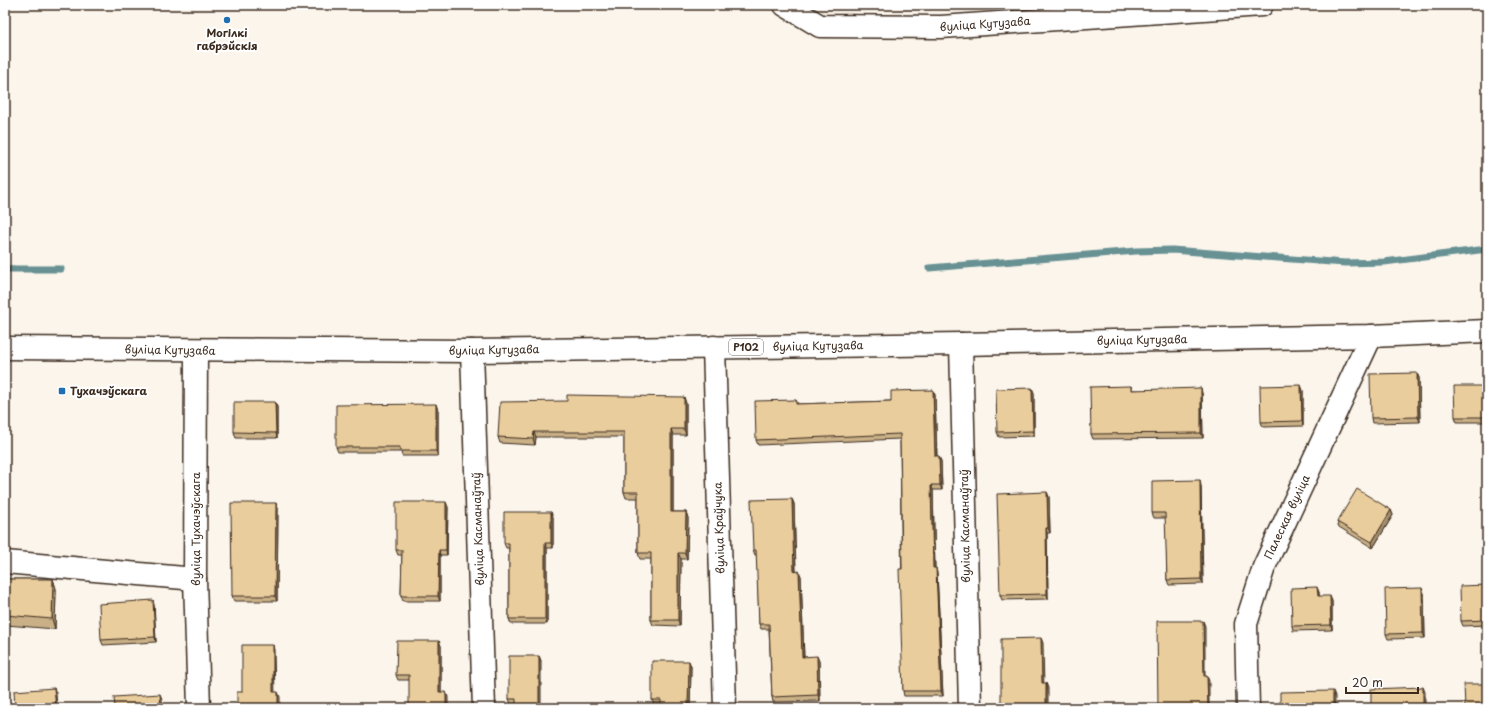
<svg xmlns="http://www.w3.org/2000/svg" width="1492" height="713" viewBox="0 0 1492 713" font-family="'Playpen Sans',sans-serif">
<rect width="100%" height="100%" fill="#fbf5eb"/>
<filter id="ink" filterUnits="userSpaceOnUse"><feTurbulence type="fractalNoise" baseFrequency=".025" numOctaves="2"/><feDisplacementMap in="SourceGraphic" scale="8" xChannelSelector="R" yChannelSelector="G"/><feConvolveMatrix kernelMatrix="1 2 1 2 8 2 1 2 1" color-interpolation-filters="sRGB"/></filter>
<g filter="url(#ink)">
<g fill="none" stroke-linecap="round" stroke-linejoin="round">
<!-- stream -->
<g stroke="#689194" stroke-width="7">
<path d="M929 268 1136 251 1172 250 1345 263 1384 262 1487 249"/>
<path d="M5 269H61"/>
</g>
<!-- minor casing -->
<g stroke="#3b2a1e" stroke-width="25">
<g id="minor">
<path d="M785 5 820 26 941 27 1262 5"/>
<path d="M961 344 970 708"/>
<path d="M714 347 725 708"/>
<path d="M196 350 195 579 199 708"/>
<path d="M472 351 484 708"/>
<path d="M5 562 195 579"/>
<path d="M1248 708 1246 624 1264 567 1371 336"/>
</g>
</g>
<!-- major casing -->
<g stroke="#3b2a1e" stroke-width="25">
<path id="major" d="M5 348 472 351 961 344 1371 336 1487 331"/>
</g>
<!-- minor -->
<use href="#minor" stroke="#fff" stroke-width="22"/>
<!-- major -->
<use href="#major" stroke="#fff" stroke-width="22"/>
</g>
<!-- wall -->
<g fill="#c9b087" stroke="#3b2a1e">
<path d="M1417 373 1419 378 1420 422 1372 423 1371 418Z"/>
<path d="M1301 385 1303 391V426L1263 427 1261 422Z"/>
<path d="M1131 386 1133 390 1202 393 1203 438 1093 439 1091 434Z"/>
<path d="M1487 386V422H1457L1455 417Z"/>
<path d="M1032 388 1034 393V436L999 437 997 432Z"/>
<path d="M933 390 935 395 937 456 941 461 942 490H933L935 568 937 573 943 696H904L903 691 900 439 758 445 756 440 796 400 798 404 891 401Z"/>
<path d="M275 402 277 407V438H236L234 432Z"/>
<path d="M686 403V435H673V512H686L688 518 687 559H681L680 626 653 625 651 620V559H640L638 553V498H626L624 492V437H536L535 445 500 443 498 437Z"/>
<path d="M438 410V456H402L401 452H338L336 447Z"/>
<path d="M1201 486 1203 584 1169 585 1167 580 1166 518H1154L1152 513Z"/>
<path d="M1047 492 1049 497 1050 533H1047L1048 599 1002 600 1000 595Z"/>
<path d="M792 499 794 504 796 571 801 576 804 657 819 661 820 701 773 702 772 697 769 629H761L759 624 757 555H755L753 550Z"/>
<path d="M448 507 447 555H440V601H403L401 596 402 555H398L396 550Z"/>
<path d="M278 508 277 601H234L232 596Z"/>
<path d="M1391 510 1393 515 1373 548 1339 527 1337 522Z"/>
<path d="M551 512 553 517V548H547V624H511L509 619V548H506L504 543Z"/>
<path d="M5 579H53L56 589 55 629 6 625 5 622Z"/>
<path d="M1487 585V625L1463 626 1461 621Z"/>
<path d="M1319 592V596L1332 601V630L1293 631 1292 626Z"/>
<path d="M1424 593 1425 638 1388 639 1386 634Z"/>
<path d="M154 605 156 642 103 645 101 640Z"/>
<path d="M439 641 441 646V692L448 697 409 680H398L396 675Z"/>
<path d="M539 656 541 661 516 704H511L509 699Z"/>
<path d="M691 666 690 708H661V705H654L652 700Z"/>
</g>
<!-- shaded-wall -->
<g fill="#a4906e" stroke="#3b2a1e">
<path d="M1417 373 1419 378 1420 422 1418 417Z"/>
<path d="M1301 385 1303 391V426L1302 421Z"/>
<path d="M1032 388 1034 393V436L1033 431Z"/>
<path d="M1201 388 1202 393 1203 438 1201 433Z"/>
<path d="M933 390 935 395 937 462 935 456Z"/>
<path d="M684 397 686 403V435L684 429Z"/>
<path d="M275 402 277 407V438L276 433Z"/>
<path d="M436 404 438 410V456L436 451Z"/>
<path d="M671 429 673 435V517L671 512Z"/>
<path d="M534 432 536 437 535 445 533 439Z"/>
<path d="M939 456 941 461 942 490 940 485Z"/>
<path d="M1200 480 1201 486 1203 584 1201 579Z"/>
<path d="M931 485 933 490 935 573 933 568Z"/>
<path d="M1047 492 1049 497 1050 533 1048 528Z"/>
<path d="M792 499 794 504 796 577 794 572Z"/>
<path d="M446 502 448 507 447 555 446 550Z"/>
<path d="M276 503 278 508 277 601 275 596Z"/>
<path d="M1391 510 1393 515 1373 548 1372 542Z"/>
<path d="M551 512 553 517V548L551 543Z"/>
<path d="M686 512 688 518 687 559 685 553Z"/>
<path d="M1046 528 1047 533 1048 599 1047 594Z"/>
<path d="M545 543 547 548V624L545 619Z"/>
<path d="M439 550 440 555V601L438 596Z"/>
<path d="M678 553 681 559 680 626 678 620Z"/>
<path d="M936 568 937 573 943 696 941 691Z"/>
<path d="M799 571 801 576 804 662 802 657Z"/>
<path d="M53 579 56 589 55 629 52 619Z"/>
<path d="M1317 587 1319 592V601L1318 596Z"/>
<path d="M1422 588 1424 593 1425 638 1423 633Z"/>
<path d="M1330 596 1332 601V630L1331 625Z"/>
<path d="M153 600 154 605 156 642 155 637Z"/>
<path d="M1203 621 1205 626V681L1204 676Z"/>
<path d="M1041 638 1043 643 1044 688 1042 683Z"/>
<path d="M439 641 441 646V697L439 692Z"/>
<path d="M273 645 274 650 275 697 273 692Z"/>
<path d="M539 656 541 661V708H539Z"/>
<path d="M817 656 819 661 820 701 818 695Z"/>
<path d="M689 661 691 666 690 708H688Z"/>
<path d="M1207 676 1209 681V708H1208Z"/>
<path d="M1046 683 1048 688V708H1046Z"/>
<path d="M1423 687 1425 692V708H1423Z"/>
<path d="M54 688 56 693 57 708H56Z"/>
<path d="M1333 691 1335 696V708H1333Z"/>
<path d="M278 692 280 697V708H278Z"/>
<path d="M446 692 448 697V708H446Z"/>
<path d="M160 694 162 699 163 708H161Z"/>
</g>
<!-- building -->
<g fill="#eacd9d" stroke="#3b2a1e">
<path d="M1417 373 1418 417 1371 418 1370 374Z"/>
<path d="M1301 385 1302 421 1261 422 1260 386Z"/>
<path d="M1131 386V390L1201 388V433L1091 434 1090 387Z"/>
<path d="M1454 386H1487V417H1455Z"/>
<path d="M1032 388 1033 431 997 432 996 389Z"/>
<path d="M933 390 935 456H939L940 485H931L933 568H936L941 691H903L899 569H902L900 434 756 440 755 401 796 400V404L891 401V391Z"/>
<path d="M567 395 684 397V429H671V512H686L685 553H678V620H651V553H638V492H624V432H534L533 439 498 437 500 402 567 401Z"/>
<path d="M234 402H275L276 433 234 432Z"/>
<path d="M436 404V451H400V447H336V405Z"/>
<path d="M1200 480 1201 579 1167 580 1165 513H1152V481Z"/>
<path d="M1357 489 1391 510 1372 542 1337 522Z"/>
<path d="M1047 492 1048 528H1046L1047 594 1000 595 997 494Z"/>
<path d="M792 499 794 572 799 571 802 657 817 656 818 695 772 697 769 624H759L756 550H753L751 500Z"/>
<path d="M396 502H446V550H439L438 596H401L402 550H396Z"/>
<path d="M231 503H276L275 596H232Z"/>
<path d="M504 512H551V543H545V619H509V543H504Z"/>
<path d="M5 579H53L52 619 5 615Z"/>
<path d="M1487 585V620L1461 621 1460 586Z"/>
<path d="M1317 587 1318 596H1330L1331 625 1292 626 1291 588Z"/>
<path d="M1422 588 1423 633 1386 634 1385 589Z"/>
<path d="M153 600 155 637 101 640 99 604Z"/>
<path d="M1157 621H1203L1204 676H1207L1208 708H1158Z"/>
<path d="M1041 638 1042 683H1046V708H1001V639Z"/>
<path d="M397 641H439V692H446V708H409V675H396Z"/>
<path d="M242 645H273V692H278V708H237V692H242Z"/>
<path d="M509 656H539V708H516V699H509Z"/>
<path d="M652 661H689L688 708H661V700H652Z"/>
<path d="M1464 684H1487V708H1465Z"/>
<path d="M1423 687V708H1371V689Z"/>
<path d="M54 688 56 708H15L14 691Z"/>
<path d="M1333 691V708H1280V692Z"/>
<path d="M160 694 161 708H115L114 697Z"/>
</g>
</g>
<!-- markers -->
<g fill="#1f6fb2" stroke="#fff" stroke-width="1.5">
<circle cx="227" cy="20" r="4"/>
<rect x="58" y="387" width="8" height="8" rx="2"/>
</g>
<g text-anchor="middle" stroke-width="4" stroke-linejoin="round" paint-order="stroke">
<!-- shield labels -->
<rect fill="#fff" stroke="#766a62" stroke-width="1" x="729" y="339" width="34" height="16" rx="3"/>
<g font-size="10" font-weight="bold" fill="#3b2a1e">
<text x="746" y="351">Р102</text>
</g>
<!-- street labels -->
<g font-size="11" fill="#3b2a1e" stroke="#fff">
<text transform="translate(985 24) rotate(-4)" y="4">вуліца Кутузава</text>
<text transform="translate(1142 340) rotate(-1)" y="4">вуліца Кутузава</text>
<text transform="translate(818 346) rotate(-1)" y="4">вуліца Кутузава</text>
<text transform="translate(170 350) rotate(1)" y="4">вуліца Кутузава</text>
<text transform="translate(494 350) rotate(-1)" y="4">вуліца Кутузава</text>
<text transform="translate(1287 517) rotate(-65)" y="4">Палеская вуліца</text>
<text transform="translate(965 526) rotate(-91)" y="4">вуліца Касманаўтаў</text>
<text transform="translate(719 528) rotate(-92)" y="4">вуліца Краўчука</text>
<text transform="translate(196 529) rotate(-90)" y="4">вуліца Тухачэўскага</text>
<text transform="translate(478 529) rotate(-92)" y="4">вуліца Касманаўтаў</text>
</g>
<!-- poi labels -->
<g font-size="11" font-weight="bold" fill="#3b2a1e" stroke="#fff">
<text x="227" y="37">Могілкі<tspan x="227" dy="13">габрэйскія</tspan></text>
<text x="70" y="395" text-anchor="start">Тухачэўскага</text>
</g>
</g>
<!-- margin -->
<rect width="1492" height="713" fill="none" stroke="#fff" stroke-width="20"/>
<rect x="10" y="10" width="1472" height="693" fill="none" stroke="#3b2a1e" stroke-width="1.5" filter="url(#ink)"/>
<!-- scale -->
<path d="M1346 687v6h72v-6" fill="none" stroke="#3b2a1e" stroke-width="2"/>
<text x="1352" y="687" font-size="12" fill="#3b2a1e" stroke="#ffffff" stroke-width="3" paint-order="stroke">20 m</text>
</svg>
